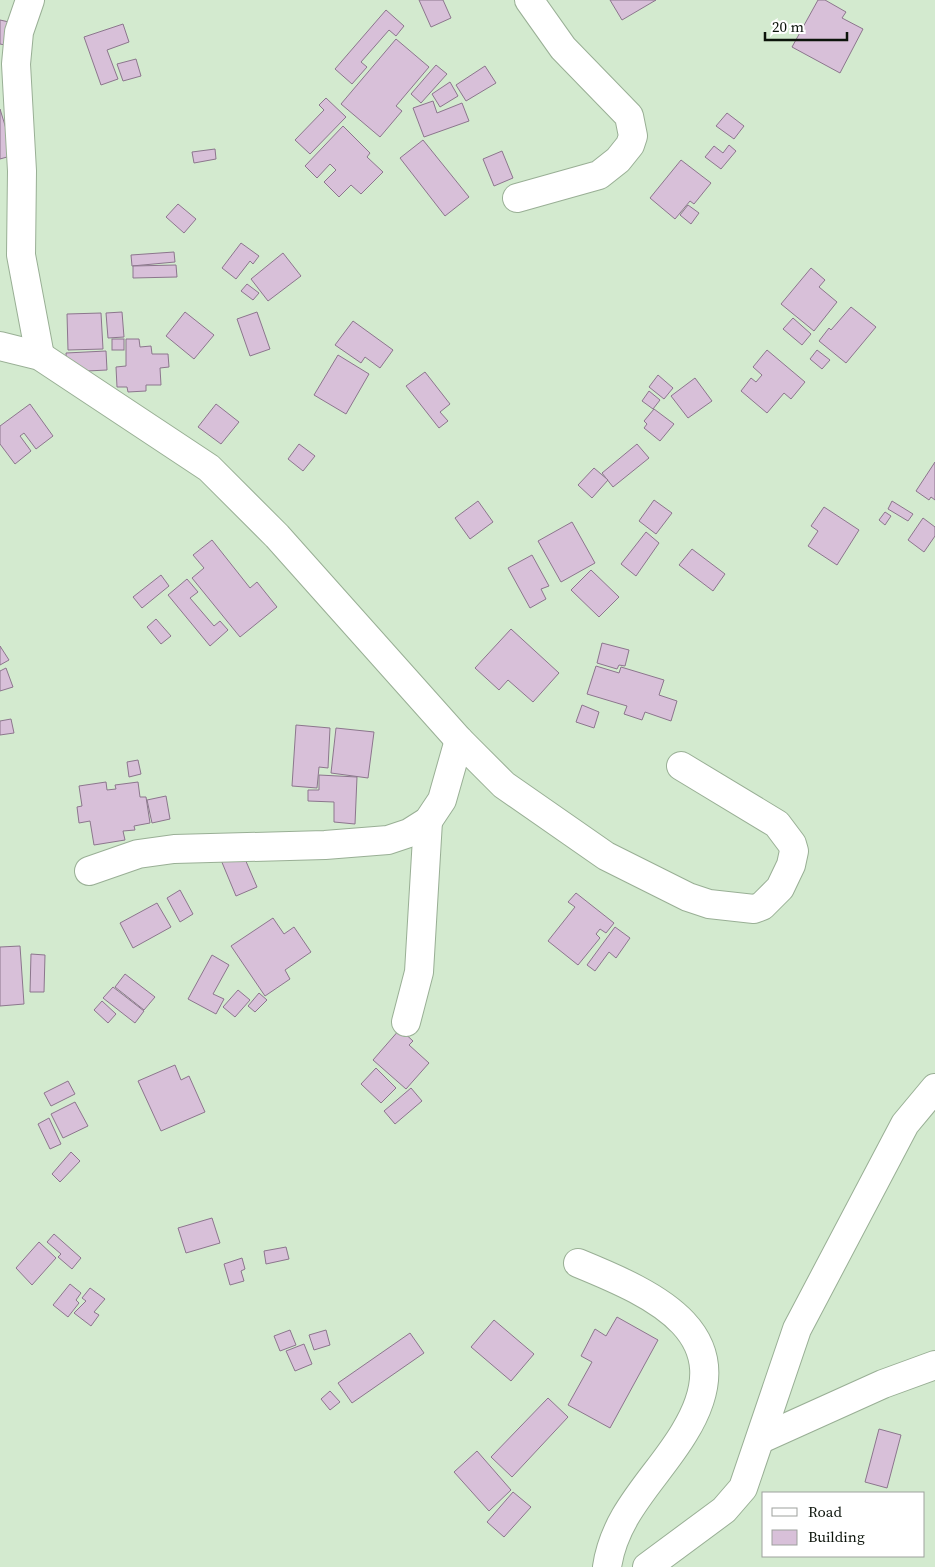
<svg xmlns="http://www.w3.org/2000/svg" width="935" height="1567" viewBox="0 0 935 1567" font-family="'Source Serif 4',serif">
<rect width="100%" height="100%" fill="#d3eacf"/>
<!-- building -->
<g fill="#d8c0d9" stroke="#8c768d">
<path d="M419 0H443L451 18 431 27Z"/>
<path d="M610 0H656L622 20Z"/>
<path d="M818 0H825L846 12 842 18 863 29 840 73 792 47Z"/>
<path d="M386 10 404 26 396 36 389 30 361 62 367 67 352 84 335 69Z"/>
<path d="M0 20 9 22 5 45 0 44Z"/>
<path d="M123 24 129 42 107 50 118 79 101 85 84 37Z"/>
<path d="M396 39 429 67 396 106 402 111 380 137 341 104Z"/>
<path d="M136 59 141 76 123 81 117 64Z"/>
<path d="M436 65 447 74 421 103 411 94Z"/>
<path d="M485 66 496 83 466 101 456 85Z"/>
<path d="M450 82 458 96 440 107 432 94Z"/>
<path d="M326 98 346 117 310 154 295 140 324 110 319 105Z"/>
<path d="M433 101 437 113 462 103 469 121 424 137 413 108Z"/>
<path d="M0 109 14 155 0 159Z"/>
<path d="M727 113 744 126 734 139 716 126Z"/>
<path d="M343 126 370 153 367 157 383 172 361 194 351 185 339 197 324 182 336 170 330 164 317 178 305 166Z"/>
<path d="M423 140 469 197 445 216 400 158Z"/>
<path d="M729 145 736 151 721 169 705 157 714 146 723 153Z"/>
<path d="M215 149 216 159 194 163 192 152Z"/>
<path d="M502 151 513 178 494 186 483 159Z"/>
<path d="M681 160 711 183 694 204 690 201 675 219 650 198Z"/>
<path d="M178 204 196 219 184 233 166 217Z"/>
<path d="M688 205 699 213 691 224 680 215Z"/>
<path d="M241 243 259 256 253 264 250 261 236 279 222 268Z"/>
<path d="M174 252 175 262 132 266 131 255Z"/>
<path d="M283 253 301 276 268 301 251 279Z"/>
<path d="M176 265 177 277 133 278V266Z"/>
<path d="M811 268 825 280 819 287 837 302 814 331 781 304Z"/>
<path d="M247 284 259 293 253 300 241 291Z"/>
<path d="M851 307 876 327 846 363 819 341 829 328 831 330Z"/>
<path d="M122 312 124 337 108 338 106 313Z"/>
<path d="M185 312 214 335 194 359 166 336Z"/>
<path d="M257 312 270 349 250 356 237 319Z"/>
<path d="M101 313 103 349 68 350 67 314Z"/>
<path d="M793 318 811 334 802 345 783 329Z"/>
<path d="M353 321 393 350 380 368 365 357 361 363 335 345Z"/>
<rect x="112" y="339" width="12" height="11"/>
<path d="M126 339H139L140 347 151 346 152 354H168L169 367 160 368 161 385H146V391L128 392 127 387H117L116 367 126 366Z"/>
<path d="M767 350 805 382 791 399 784 393 767 413 741 391 751 378 756 382 762 375 753 367Z"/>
<path d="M817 350 830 360 822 369 810 359Z"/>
<path d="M106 351 107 370 67 372 66 353Z"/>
<path d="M338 355 369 374 346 414 314 395Z"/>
<path d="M425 372 450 404 440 412 448 421 439 428 406 386Z"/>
<path d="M658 375 673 388 664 399 649 387Z"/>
<path d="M695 378 712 401 688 418 671 396Z"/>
<path d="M649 391 660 400 653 409 642 401Z"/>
<path d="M30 404 53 436 36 449 24 433 20 436 31 451 15 464 0 444V426Z"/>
<path d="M216 404 239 422 221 444 198 427Z"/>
<path d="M654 409 674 424 660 441 644 428 647 424 644 421Z"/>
<path d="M299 444 315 456 303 471 288 459Z"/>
<path d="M637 444 649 458 613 487 602 473Z"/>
<path d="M935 462V500L931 497 929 500 916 491Z"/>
<path d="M594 468 608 480 592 498 578 485Z"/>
<path d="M654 500 672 513 656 534 639 521Z"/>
<path d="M478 501 493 522 470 539 455 518Z"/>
<path d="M892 501 913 514 908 521 888 509Z"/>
<path d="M824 507 859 530 837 565 808 546 818 531 811 526Z"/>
<path d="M885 512 891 516 885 525 879 520Z"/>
<path d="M923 518 935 527V536L924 552 908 540Z"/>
<path d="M572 522 595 563 561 582 538 541Z"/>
<path d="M646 532 659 543 636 576 621 564Z"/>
<path d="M212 540 250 588 257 582 277 607 240 637 192 578 204 568 193 555Z"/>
<path d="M692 549 725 574 713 591 679 565Z"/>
<path d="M532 555 549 586 541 589 546 599 530 608 508 568Z"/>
<path d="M591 570 619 597 599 617 571 590Z"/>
<path d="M161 575 169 586 142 608 133 597Z"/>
<path d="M187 579 198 592 190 598 214 626 220 621 228 630 210 646 168 595Z"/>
<path d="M156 619 171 636 161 644 147 627Z"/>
<path d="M511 629 559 673 533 702 508 680 499 690 475 668Z"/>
<path d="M602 643 629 650 625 666 619 665 617 669 597 663Z"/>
<path d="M0 646 9 660 0 665Z"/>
<path d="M596 666 619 673 621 667 664 680 659 695 677 701 671 721 645 712 642 720 624 714 627 706 587 694Z"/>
<path d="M6 668 13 687 0 691V671Z"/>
<path d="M582 705 599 712 594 728 576 722Z"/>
<path d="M11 719 14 733 0 735V721Z"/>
<path d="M296 725 330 728 328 768 319 767 317 788 292 786Z"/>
<path d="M336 728 374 732 368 778 331 773Z"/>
<path d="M138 760 141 774 129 777 127 762Z"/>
<path d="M319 775 357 777 355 824 334 822V802L308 801V790H319Z"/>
<path d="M106 782 107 790 116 789 115 785 138 782 140 797H146L150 823 134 826 135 830 123 831 125 840 94 845 90 821 79 823 77 807 82 806 79 786Z"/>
<path d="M166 796 170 819 152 823 147 800Z"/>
<path d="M242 852 257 887 236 896 221 860Z"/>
<path d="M180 890 193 914 180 922 167 898Z"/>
<path d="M576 893 614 923 606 933 600 929 596 934 600 938 578 965 548 941 575 907 568 902Z"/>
<path d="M157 903 171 927 133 948 120 923Z"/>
<path d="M273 918 284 934 294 927 311 952 285 970 290 979 265 996 231 946Z"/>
<path d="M615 927 630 938 616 958 609 952 595 971 587 965Z"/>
<path d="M20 946 24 1004 0 1006V947Z"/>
<path d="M31 954 45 955 44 992H30Z"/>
<path d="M212 955 229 965 213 994 224 999 216 1014 188 999Z"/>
<path d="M125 974 155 997 144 1010 115 987Z"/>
<path d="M113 987 144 1011 135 1023 103 998Z"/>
<path d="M238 990 250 1000 235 1017 223 1007Z"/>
<path d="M259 993 267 1000 255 1012 248 1006Z"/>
<path d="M102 1001 116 1014 108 1023 94 1010Z"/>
<path d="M400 1029 413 1041 409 1045 429 1063 406 1089 373 1060Z"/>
<path d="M175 1065 181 1080 189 1076 205 1112 161 1131 138 1081Z"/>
<path d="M376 1068 396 1088 381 1103 361 1084Z"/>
<path d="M68 1081 75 1094 51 1106 44 1093Z"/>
<path d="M411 1088 422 1101 395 1124 384 1111Z"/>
<path d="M75 1102 88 1126 63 1138 51 1114Z"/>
<path d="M49 1118 61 1144 50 1149 38 1124Z"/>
<path d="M71 1152 80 1161 60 1182 52 1174Z"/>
<path d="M212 1218 220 1243 186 1253 178 1228Z"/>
<path d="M54 1234 81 1258 72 1269 58 1257 61 1254 47 1242Z"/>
<path d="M39 1242 56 1258 32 1285 16 1268Z"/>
<path d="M286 1247 289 1259 266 1264 264 1251Z"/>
<path d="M242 1258 245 1269 241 1271 244 1281 230 1285 224 1264Z"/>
<path d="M70 1284 81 1293 76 1300 79 1303 68 1317 53 1305Z"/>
<path d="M90 1288 105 1299 94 1312 99 1315 91 1326 74 1313 86 1301 82 1298Z"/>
<path d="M617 1317 658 1340 610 1428 568 1405 592 1362 581 1356 595 1329 606 1336Z"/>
<path d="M494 1320 534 1354 511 1381 471 1347Z"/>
<path d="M290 1330 296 1345 280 1351 274 1336Z"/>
<path d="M326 1330 330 1345 314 1350 309 1335Z"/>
<path d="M410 1333 424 1353 352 1403 338 1383Z"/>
<path d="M304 1344 312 1364 295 1371 286 1351Z"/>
<path d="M330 1391 340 1402 330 1410 321 1399Z"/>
<path d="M548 1398 568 1417 512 1477 491 1457Z"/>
<path d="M879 1429 901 1435 887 1488 865 1482Z"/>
<path d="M477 1451 511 1490 489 1511 454 1472Z"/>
<path d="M513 1492 531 1507 504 1537 487 1522Z"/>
</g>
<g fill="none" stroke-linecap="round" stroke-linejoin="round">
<!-- minor casing -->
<g stroke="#99af95" stroke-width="30">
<g id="minor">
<path d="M30 0 19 32 16 64 22 171 21 255 40 356"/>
<path d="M517 198 599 175 618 160 630 145 633 136 629 116 563 48 529 0"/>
<path d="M0 346 40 356 209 468 277 536 459 740 504 785 606 856 688 897 709 904 754 909 762 906 780 888 791 865 794 851 792 844 777 824 681 766"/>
<path d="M89 871 138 854 174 849 325 845 388 840 409 833 428 821 442 800 459 740"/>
<path d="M406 1022 419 972 428 821"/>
<path d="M578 1263C656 1295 745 1334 684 1433 657 1478 615 1512 607 1567"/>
<path d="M761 1439 883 1384 935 1365"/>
<path d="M647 1567 724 1510 743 1488 797 1329 905 1124 935 1088"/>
</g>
</g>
<!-- minor -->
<use href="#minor" stroke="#fff" stroke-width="28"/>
</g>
<!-- legend -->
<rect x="762" y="1492" width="162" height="65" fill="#ffffff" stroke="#9ea19d"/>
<rect x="772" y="1508" width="25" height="8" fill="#ffffff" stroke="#9ea19d"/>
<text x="808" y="1517" font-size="15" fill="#0c140b">Road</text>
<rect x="772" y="1530" width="25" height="15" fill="#d8c0d9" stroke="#9ea19d"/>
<text x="808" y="1542" font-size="15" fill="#0c140b">Building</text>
<!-- scale -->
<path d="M765 32v8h82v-8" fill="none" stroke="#0c140b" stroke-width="2.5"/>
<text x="772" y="32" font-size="15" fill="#0c140b" stroke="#ffffff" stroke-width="4" paint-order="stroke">20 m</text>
</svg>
